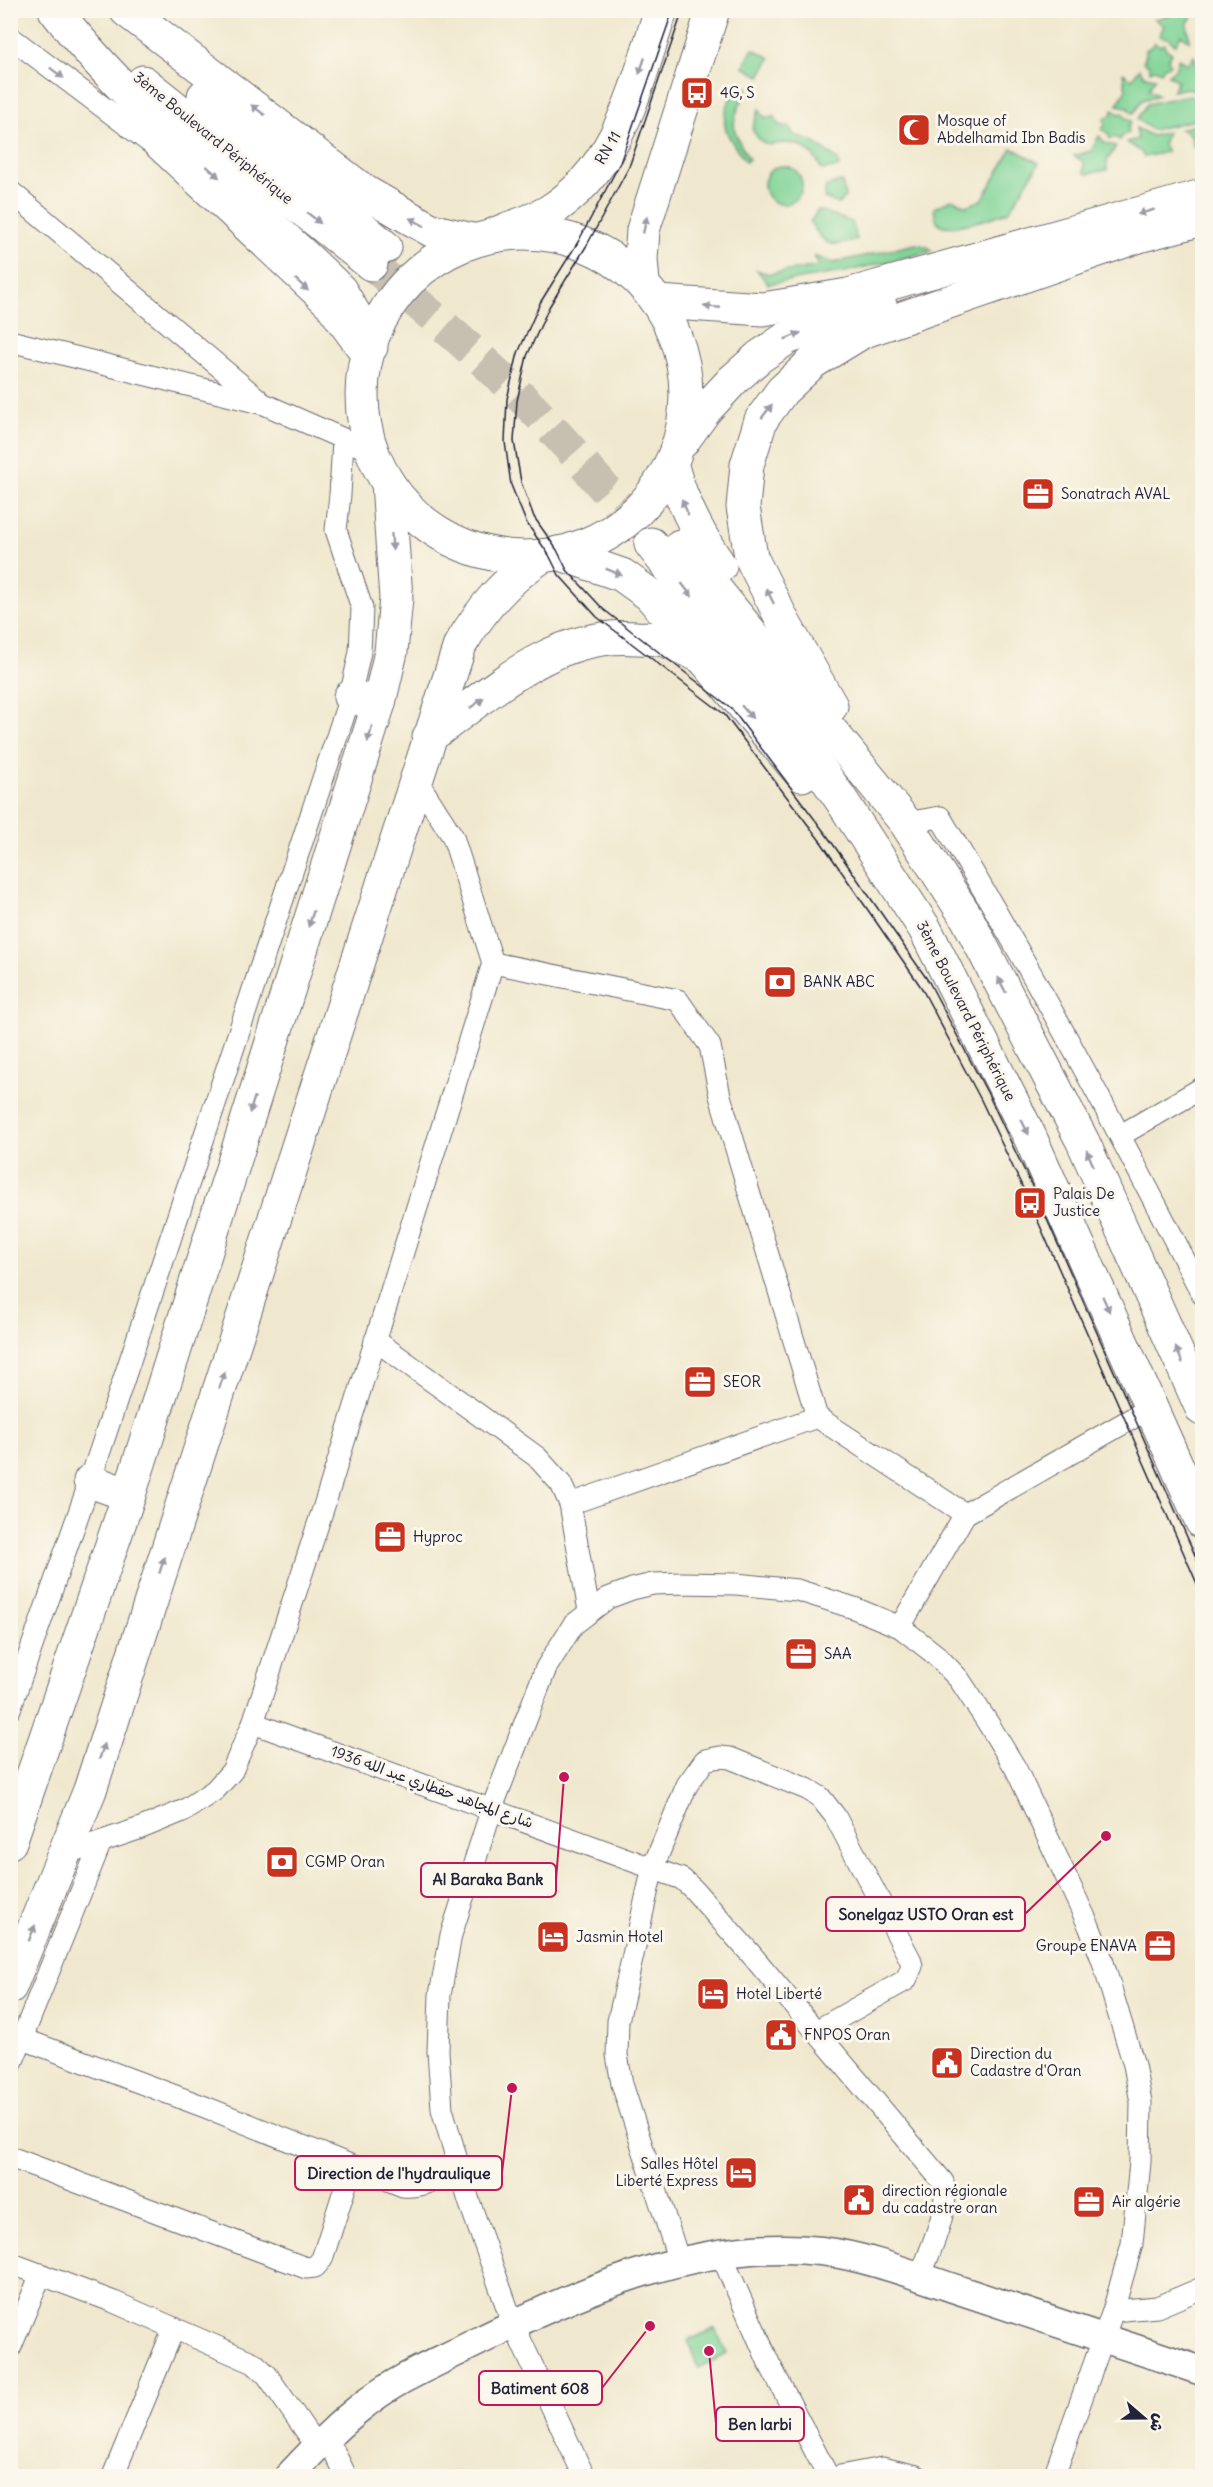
<svg xmlns="http://www.w3.org/2000/svg" width="1213" height="2487" viewBox="0 0 1213 2487" font-family="Delius,'Playpen Sans Arabic',sans-serif">
<rect width="100%" height="100%" fill="#fbf7ec"/>
<filter id="ink" filterUnits="userSpaceOnUse"><feTurbulence type="fractalNoise" baseFrequency=".0167" numOctaves="2"/><feDisplacementMap in="SourceGraphic" scale="12" xChannelSelector="R" yChannelSelector="G"/><feConvolveMatrix kernelMatrix="1 2 1 2 8 2 1 2 1" color-interpolation-filters="sRGB"/></filter>
<filter id="wash" filterUnits="userSpaceOnUse"><feTurbulence type="fractalNoise" baseFrequency=".008" numOctaves="4" result="noise"/><feDisplacementMap in="SourceGraphic" scale="24" xChannelSelector="R" yChannelSelector="G"/><feGaussianBlur stdDeviation="1.35" result="paint"/><feColorMatrix in="noise" values="0 0 0 0 0 0 0 0 0 0 0 0 0 0 0 0 0 1.4 0 .05"/><feComposite in="paint" operator="in"/></filter>
<g filter="url(#wash)">
<rect width="100%" height="100%" fill="#f0e8ce"/>
<!-- green -->
<g fill="#80d497" stroke="#517b69" stroke-width="1.5">
<path d="M1174 11H1195L1187 25 1190 41 1181 35 1175 45 1168 38 1159 36 1164 26 1155 19 1172 14Z"/>
<path d="M1154 42 1160 46 1164 44 1166 49 1172 53 1168 59 1170 65 1164 67 1161 72 1155 69 1150 71 1149 65 1143 62 1146 55 1145 50 1150 48Z"/>
<path d="M753 49 771 58 760 76 743 67Z"/>
<path d="M1194 55 1199 72 1202 74V96L1189 88 1172 91 1178 81 1168 75 1176 68 1178 59 1188 64Z"/>
<path d="M1139 69 1145 76 1155 78 1149 89 1159 95 1142 100 1133 114 1127 107 1117 105 1126 90 1123 73 1132 79Z"/>
<path d="M736 84 748 88C731 123 728 125 749 159L746 162C720 125 719 126 736 84Z"/>
<path d="M1189 95 1202 104 1194 120 1152 130 1137 119 1147 104Z"/>
<path d="M759 109 764 117H775L779 125 789 127 794 135 813 142 838 160 839 167 822 170C815 154 802 142 784 143 776 143 768 148 761 141 757 138 755 133 752 129Z"/>
<path d="M1113 110 1119 114 1123 113 1125 117 1131 121 1128 128 1129 133 1123 135 1120 140 1115 137 1110 139 1108 133 1102 130 1105 124 1104 118 1110 116Z"/>
<path d="M1202 118V143L1192 146 1191 135 1181 129 1199 124Z"/>
<path d="M1136 128 1152 136 1168 132 1163 144 1167 152 1144 157 1141 152 1127 142 1138 139Z"/>
<path d="M1099 136 1106 144 1116 146 1107 161V170L1088 174 1084 173V162L1074 156 1091 151Z"/>
<path d="M1012 148 1039 163 1010 210C1000 216 951 231 941 225 935 222 935 215 934 208L952 199 966 206 982 200Z"/>
<circle cx="783" cy="185" r="19"/>
<path d="M842 182 845 196 839 204 824 198 826 186Z"/>
<path d="M818 210 852 222 857 239C829 249 826 246 810 222Z"/>
<path d="M916 244 928 247 932 251 844 272 768 284 757 270 769 274 819 266 814 256 833 263Z"/>
<path d="M715 2328 727 2354 698 2368 688 2341Z"/>
</g>
</g>
<g filter="url(#ink)">
<g fill="none" stroke-linecap="round" stroke-linejoin="round">
<!-- highway-tunnel -->
<path stroke="#c7c0b1" stroke-width="33" stroke-dasharray="33 16" stroke-linecap="butt" d="M371 264C425 310 481 356 531 407 573 450 612 497 651 544"/>
<!-- street casing -->
<g stroke="#6a676e" stroke-width="23">
<g id="street">
<path d="M10 37 152 144 326 307 364 359"/>
<path d="M10 191 258 399"/>
<path d="M10 341 264 404 373 452"/>
<path d="M906 823 940 817C1034 972 1120 1133 1202 1294"/>
<path d="M493 963 678 1000 710 1046 720 1096 817 1417 965 1514"/>
<path d="M1121 1135 1202 1088"/>
<path d="M375 1340 537 1457 561 1484 570 1504 589 1611"/>
<path d="M570 1504 817 1417"/>
<path d="M900 1627 965 1514 1152 1407"/>
<path d="M10 1709 90 1481 350 697 360 652 362 608 336 530 340 495 343 440"/>
<path d="M253 1723 682 1879 693 1889 750 1953 943 2182C952 2205 928 2254 920 2278"/>
<path d="M64 1854 141 1828 185 1810 215 1790 232 1771 253 1723 324 1506 493 963 453 837 416 779"/>
<path d="M23 2039 205 2107 403 2186C423 2188 441 2177 459 2168"/>
<path d="M10 2068 101 1842"/>
<path d="M10 2157 306 2268 315 2267 322 2259 352 2166"/>
<path d="M721 2254 769 2363 828 2476"/>
<path d="M679 2261 622 2084 617 2055 618 2021 653 1867 687 1785 705 1760 720 1757 730 1758 807 1789 820 1797 835 1816 910 1959 912 1966 906 1980 816 2031"/>
<path d="M10 2263 114 2302 254 2363 267 2375 317 2447"/>
<path d="M1113 2311 1157 2307 1202 2288"/>
<path d="M10 2349 41 2274"/>
<path d="M327 2437 346 2476"/>
<path d="M113 2476 174 2328"/>
<path d="M584 2476 513 2324 469 2201 442 2109 438 2051 440 1995 451 1935 492 1808 546 1668 573 1625 608 1598 632 1589 653 1584 681 1583 736 1584 797 1590 854 1608 900 1627 936 1655 959 1679 988 1723 1016 1769 1089 1926 1102 1959 1134 2065 1141 2102 1140 2162 1132 2244 1113 2311 1054 2476"/>
<path d="M840 2476 882 2468 917 2476"/>
</g>
</g>
<!-- secondary casing -->
<g stroke="#6a676e" stroke-width="31">
<path id="secondary" d="M289 2476C313 2451 337 2425 365 2404 395 2380 431 2365 465 2348 572 2294 698 2237 821 2251 870 2257 919 2277 965 2292 1045 2318 1124 2345 1202 2371"/>
</g>
<!-- primary casing -->
<g stroke="#6a676e" stroke-width="35">
<g id="primary">
<path d="M493 235C511 227 531 222 548 212 619 170 637 83 661 10"/>
<path d="M643 283 641 259 643 230 713 10"/>
<path d="M350 697 379 703"/>
<path d="M90 1481 129 1495"/>
<path d="M10 1842 129 1495 379 703 391 652 396 598 388 483"/>
<path d="M10 1987 90 1790 460 645C483 607 505 581 542 556"/>
</g>
</g>
<!-- highway casing -->
<g stroke="#6a676e" stroke-width="35">
<g id="highway">
<path d="M55 10C137 116 245 197 340 290L356 317 371 347"/>
<path d="M126 10 365 192 431 230 472 240"/>
<path d="M143 82 371 264"/>
<path d="M204 96 385 247"/>
<circle cx="524" cy="395" r="162"/>
<path d="M1116 242 1202 219"/>
<path d="M658 302 763 309 848 295 1202 196"/>
<path d="M682 442 706 409 733 380 759 357 787 338 880 305"/>
<path d="M671 463C681 501 697 533 720 566"/>
<path d="M651 544 764 689 840 798 925 929 1030 1137 1202 1522"/>
<path d="M680 546 906 823 967 918 1083 1142 1202 1409"/>
<path d="M558 553 622 575 650 595 802 775"/>
<path d="M831 706 784 623 751 557 743 507 747 465 761 420 782 391 813 362 862 332 1136 237"/>
<path d="M429 737C492 692 554 631 636 638 645 638 655 638 664 640 676 644 687 650 698 655"/>
</g>
</g>
<!-- street -->
<use href="#street" stroke="#fff" stroke-width="21"/>
<!-- secondary -->
<use href="#secondary" stroke="#fff" stroke-width="28"/>
<!-- primary -->
<use href="#primary" stroke="#fff" stroke-width="33"/>
<!-- highway -->
<use href="#highway" stroke="#fff" stroke-width="33"/>
<!-- tram -->
<g stroke="#22223b" stroke-width="1.5">
<path d="M673 10 620 163 578 242 540 303 518 353 507 399 505 442 511 485 526 522 549 555 559 575 597 617 724 714 821 842 921 987 981 1100 1030 1203 1202 1595"/>
<path d="M683 10 629 167 587 245 549 307 527 356 517 401 514 441 521 482 534 517 557 550 567 570 603 609 731 708 828 837 929 982 989 1096 1038 1199 1202 1571"/>
</g>
</g>
<!-- one-way arrows -->
<defs><path id="oneway-solid" d="M-6-.8H1V-3.2L6.5 0L1 3.2V.8H-6Z" transform="scale(1.5)"/></defs>
<g fill="#9c9ca7">
<use href="#oneway-solid" transform="translate(642 66) rotate(109)"/>
<use href="#oneway-solid" transform="translate(57 73) rotate(37)"/>
<use href="#oneway-solid" transform="translate(258 110) rotate(-143)"/>
<use href="#oneway-solid" transform="translate(213 172) rotate(42)"/>
<use href="#oneway-solid" transform="translate(1146 212) rotate(164)"/>
<use href="#oneway-solid" transform="translate(314 218) rotate(39)"/>
<use href="#oneway-solid" transform="translate(417 222) rotate(-152)"/>
<use href="#oneway-solid" transform="translate(645 225) rotate(-77)"/>
<use href="#oneway-solid" transform="translate(302 285) rotate(43)"/>
<use href="#oneway-solid" transform="translate(712 307) rotate(-175)"/>
<use href="#oneway-solid" transform="translate(793 336) rotate(-22)"/>
<use href="#oneway-solid" transform="translate(767 411) rotate(-53)"/>
<use href="#oneway-solid" transform="translate(685 507) rotate(-113)"/>
<use href="#oneway-solid" transform="translate(392 542) rotate(86)"/>
<use href="#oneway-solid" transform="translate(614 572) rotate(22)"/>
<use href="#oneway-solid" transform="translate(687 590) rotate(52)"/>
<use href="#oneway-solid" transform="translate(770 596) rotate(-116)"/>
<use href="#oneway-solid" transform="translate(477 703) rotate(-36)"/>
<use href="#oneway-solid" transform="translate(747 712) rotate(49)"/>
<use href="#oneway-solid" transform="translate(370 734) rotate(106)"/>
<use href="#oneway-solid" transform="translate(311 919) rotate(108)"/>
<use href="#oneway-solid" transform="translate(1002 985) rotate(-117)"/>
<use href="#oneway-solid" transform="translate(252 1105) rotate(108)"/>
<use href="#oneway-solid" transform="translate(1025 1127) rotate(63)"/>
<use href="#oneway-solid" transform="translate(1090 1158) rotate(-114)"/>
<use href="#oneway-solid" transform="translate(1106 1304) rotate(66)"/>
<use href="#oneway-solid" transform="translate(1179 1355) rotate(-114)"/>
<use href="#oneway-solid" transform="translate(222 1380) rotate(-72)"/>
<use href="#oneway-solid" transform="translate(162 1565) rotate(-72)"/>
<use href="#oneway-solid" transform="translate(102 1751) rotate(-72)"/>
<use href="#oneway-solid" transform="translate(32 1933) rotate(-68)"/>
</g>
</g>
<!-- icons -->
<defs>
<g id="bus-square" transform="scale(1.725)"><rect x="-9" y="-9" width="18" height="18" rx="4" fill="#c8321e" stroke="#fbf7ec"/><path d="M-5-6H5V4H4V6H2V4H-2V6H-4V4H-5ZM-3.5-4V0h7V-4ZM-3.5 1.2v1.5H-2V1.2ZM2 1.2v1.5H3.5V1.2Z" fill="#fff"/></g>
<g id="mosque-square" transform="scale(1.725)"><rect x="-9" y="-9" width="18" height="18" rx="4" fill="#c8321e" stroke="#fbf7ec"/><path d="M3.5-4.9A6 6 0 1 0 3.5 4.9A5 5 0 1 1 3.5-4.9Z" fill="#fff"/></g>
<g id="office-square" transform="scale(1.725)"><rect x="-9" y="-9" width="18" height="18" rx="4" fill="#c8321e" stroke="#fbf7ec"/><path d="M-6-3h4V-5.5h4V-3h4V5H-6ZM-1-4.5V-3h2v-1.5ZM-6 0V1H6V0Z" fill="#fff"/></g>
<g id="bank-square" transform="scale(1.725)"><rect x="-9" y="-9" width="18" height="18" rx="4" fill="#c8321e" stroke="#fbf7ec"/><path d="M-6-4H6V4H-6ZM0-2.3a2.3 2.3 0 1 0 0 4.6a2.3 2.3 0 1 0 0-4.6Z" fill="#fff"/></g>
<g id="hotel-square" transform="scale(1.725)"><rect x="-9" y="-9" width="18" height="18" rx="4" fill="#c8321e" stroke="#fbf7ec"/><path d="M-6-4.5h1.5V1H6V5H4.5V3h-9V5H-6ZM-4 0a1.8 1.8 0 1 1 3.6 0ZM.5 0V-2.5h3Q6-2.5 6 0Z" fill="#fff"/></g>
<g id="civic-square" transform="scale(1.725)"><rect x="-9" y="-9" width="18" height="18" rx="4" fill="#c8321e" stroke="#fbf7ec"/><path d="M-.6-6.5H3V-4.5H.6V-3L4-1V1h2V6H-6V1h2V-1L-.6-3ZM-1.2 2.5V6h2.4V2.5Z" fill="#fff"/></g>
</defs>
<g fill-rule="evenodd">
<use href="#bus-square" x="697" y="93"/>
<use href="#mosque-square" x="914" y="130"/>
<use href="#office-square" x="1038" y="494"/>
<use href="#bank-square" x="780" y="982"/>
<use href="#bus-square" x="1030" y="1203"/>
<use href="#office-square" x="700" y="1382"/>
<use href="#office-square" x="390" y="1537"/>
<use href="#office-square" x="801" y="1654"/>
<use href="#bank-square" x="282" y="1862"/>
<use href="#hotel-square" x="553" y="1937"/>
<use href="#office-square" x="1160" y="1946"/>
<use href="#hotel-square" x="713" y="1994"/>
<use href="#civic-square" x="781" y="2035"/>
<use href="#civic-square" x="947" y="2063"/>
<use href="#hotel-square" x="741" y="2173"/>
<use href="#civic-square" x="859" y="2200"/>
<use href="#office-square" x="1089" y="2202"/>
</g>
<g text-anchor="middle" stroke-width="6" stroke-linejoin="round" paint-order="stroke">
<!-- poi labels -->
<g font-size="15" fill="#22223b" stroke="#fbf7ec" text-anchor="start">
<text x="720" y="98">4G, S</text>
<text x="937" y="126">Mosque of<tspan x="937" dy="17">Abdelhamid Ibn Badis</tspan></text>
<text x="1061" y="499">Sonatrach AVAL</text>
<text x="803" y="987">BANK ABC</text>
<text x="1053" y="1199">Palais De<tspan x="1053" dy="17">Justice</tspan></text>
<text x="723" y="1387">SEOR</text>
<text x="413" y="1542">Hyproc</text>
<text x="824" y="1659">SAA</text>
<text x="305" y="1867">CGMP Oran</text>
<text x="576" y="1942">Jasmin Hotel</text>
<text x="1137" y="1951" text-anchor="end">Groupe ENAVA</text>
<text x="736" y="1999">Hotel Liberté</text>
<text x="804" y="2040">FNPOS Oran</text>
<text x="970" y="2059">Direction du<tspan x="970" dy="17">Cadastre d'Oran</tspan></text>
<text x="718" y="2169" text-anchor="end">Salles Hôtel<tspan x="718" dy="17">Liberté Express</tspan></text>
<text x="882" y="2196">direction régionale<tspan x="882" dy="17">du cadastre oran</tspan></text>
<text x="1112" y="2207">Air algérie</text>
</g>
<!-- street labels -->
<g font-size="15" fill="#22223b" stroke="#fbf7ec">
<text transform="translate(213 138) rotate(39)" y="5">3ème Boulevard Périphérique</text>
<text transform="translate(608 148) rotate(-59)" y="5">RN 11</text>
<text transform="translate(966 1011) rotate(63)" y="5">3ème Boulevard Périphérique</text>
<text transform="translate(432 1787) rotate(20)" y="5">شارع المجاهد حفطاري عبد الله 1936</text>
</g>
</g>
<!-- callouts -->
<path fill="none" stroke="#c2185b" stroke-width="2" d="M564 1777L556 1880M1106 1836L1025 1914M512 2088L502 2173M650 2326L602 2388M709 2351L716 2424"/>
<g fill="#c2185b" stroke="#fbf7ec" stroke-width="2">
<circle cx="564" cy="1777" r="6"/>
<circle cx="1106" cy="1836" r="6"/>
<circle cx="512" cy="2088" r="6"/>
<circle cx="650" cy="2326" r="6"/>
<circle cx="709" cy="2351" r="6"/>
</g>
<g fill="#fbf7ec" stroke="#c2185b" stroke-width="2">
<rect x="421" y="1863" width="135" height="34" rx="6"/>
<rect x="826" y="1897" width="199" height="34" rx="6"/>
<rect x="295" y="2156" width="207" height="34" rx="6"/>
<rect x="479" y="2371" width="123" height="34" rx="6"/>
<rect x="716" y="2407" width="88" height="34" rx="6"/>
</g>
<g font-size="16" text-anchor="middle" font-weight="bold" fill="#22223b">
<text x="488" y="1885">Al Baraka Bank</text>
<text x="926" y="1920">Sonelgaz USTO Oran est</text>
<text x="399" y="2179">Direction de l'hydraulique</text>
<text x="540" y="2394">Batiment 608</text>
<text x="760" y="2430">Ben larbi</text>
</g>
<!-- margin -->
<rect width="1213" height="2487" fill="none" stroke="#fbf7ec" stroke-width="36"/>
<!-- north arrow -->
<g transform="translate(1144 2418) rotate(110)" stroke="#fbf7ec" stroke-width="4.5" paint-order="stroke">
<path d="M0-4.5L10 22L0 15L-10 22Z" fill="#22223b"/>
<text y="-9" font-size="16" font-weight="bold" text-anchor="middle" fill="#22223b">ش</text>
</g>
</svg>
